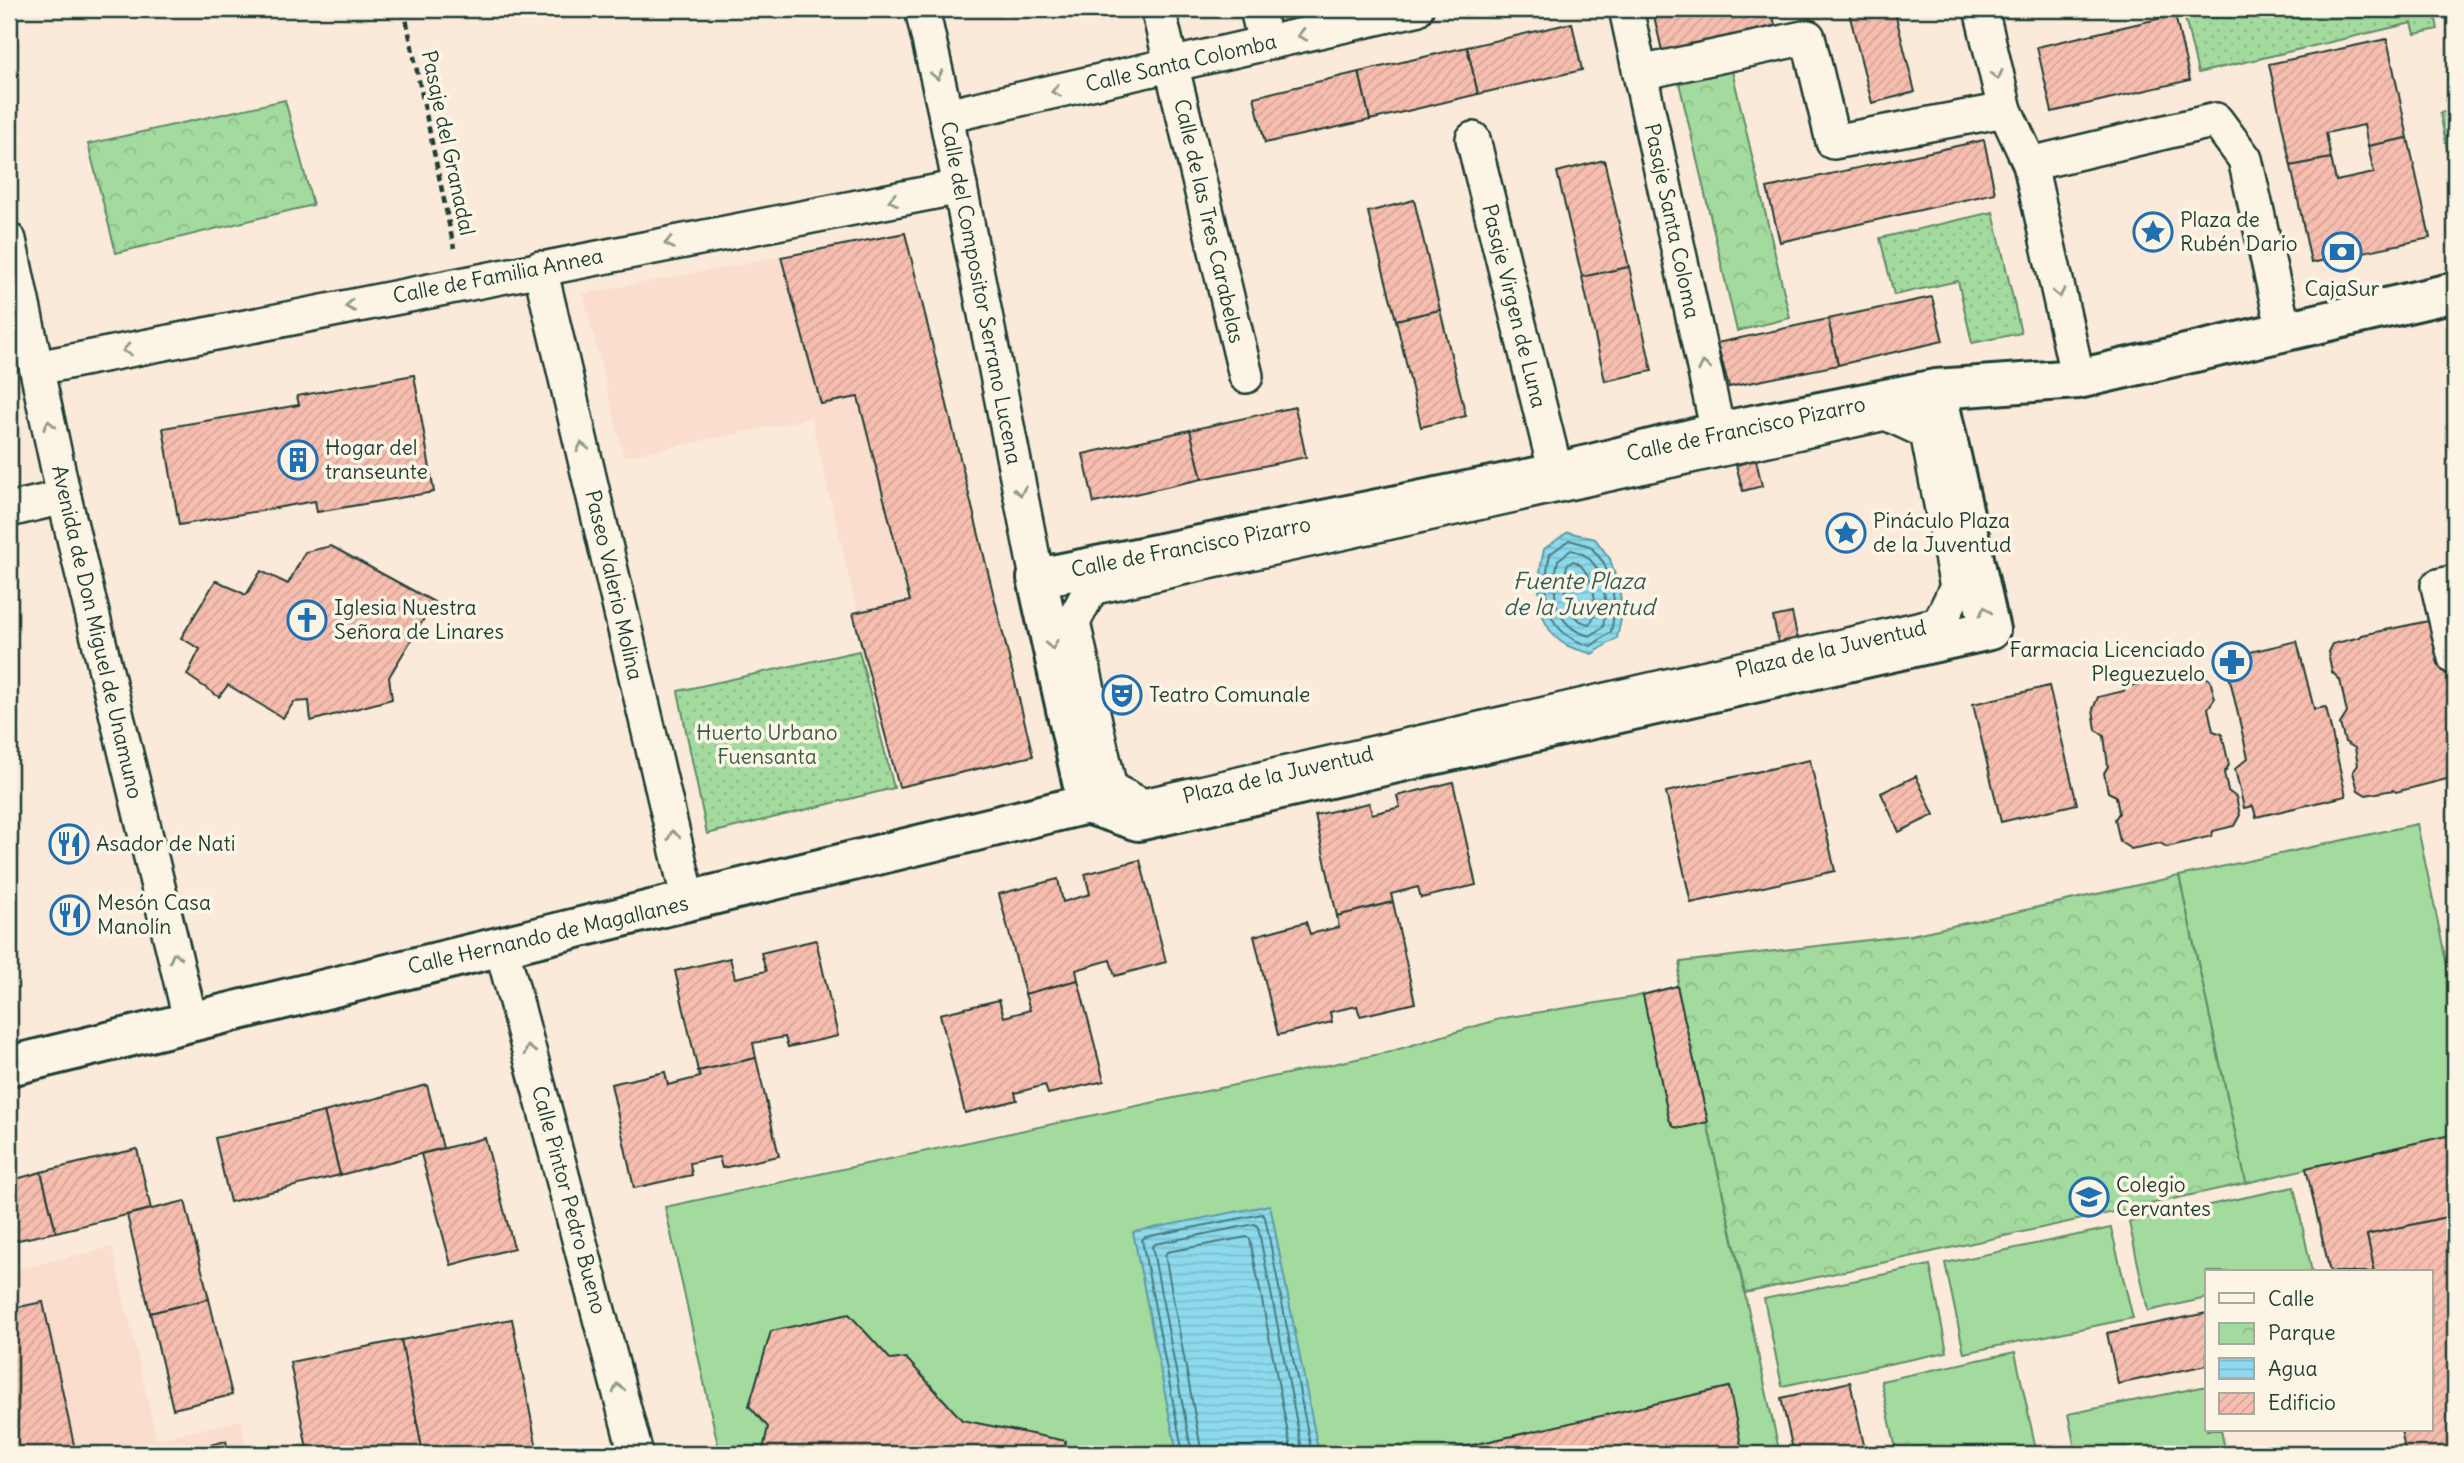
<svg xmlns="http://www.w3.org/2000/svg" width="2464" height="1463" viewBox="0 0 2464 1463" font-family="Delius,sans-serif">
<defs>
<pattern id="park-crowns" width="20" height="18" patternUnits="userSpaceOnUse" patternTransform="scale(1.75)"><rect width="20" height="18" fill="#a3da9e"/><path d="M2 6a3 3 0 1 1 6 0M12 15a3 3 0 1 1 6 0" fill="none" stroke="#8cbc89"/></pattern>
<pattern id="garden-dots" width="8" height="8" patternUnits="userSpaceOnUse" patternTransform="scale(1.75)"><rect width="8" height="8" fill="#a3da9e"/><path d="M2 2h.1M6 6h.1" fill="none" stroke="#8cbc89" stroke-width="1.8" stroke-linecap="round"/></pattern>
<pattern id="water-rules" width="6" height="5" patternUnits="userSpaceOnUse" patternTransform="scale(1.75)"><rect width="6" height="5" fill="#8ddaed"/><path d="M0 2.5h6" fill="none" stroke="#79bccc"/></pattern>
<pattern id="building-hatch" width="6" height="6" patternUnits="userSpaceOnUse" patternTransform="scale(1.75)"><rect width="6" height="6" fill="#f7beaf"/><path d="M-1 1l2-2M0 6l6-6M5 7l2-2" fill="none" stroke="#d3a497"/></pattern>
</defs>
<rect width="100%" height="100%" fill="#fbeada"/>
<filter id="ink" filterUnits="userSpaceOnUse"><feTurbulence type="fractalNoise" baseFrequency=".0143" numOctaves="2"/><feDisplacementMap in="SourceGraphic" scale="14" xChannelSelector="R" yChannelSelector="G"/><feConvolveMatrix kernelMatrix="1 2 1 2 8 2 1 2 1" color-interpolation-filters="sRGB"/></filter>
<g filter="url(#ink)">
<!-- built -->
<g fill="#faddcd">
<path d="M905 233 1033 756 899 787 811 418 624 457 583 294Z"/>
<path d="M112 1247 157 1439 241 1420 249 1454H9V1271Z"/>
</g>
<!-- grass -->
<g fill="#a3da9e" stroke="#618c69" stroke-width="2">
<path d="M2417 824 2455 1003V1134L2246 1183 2179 876Z"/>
<path d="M1677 986 1780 1454H720L665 1207 1389 1052 1503 1018 1634 997Z"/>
<path d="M2294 1187 2312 1272H2207V1298L2148 1311 2129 1222Z"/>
<path d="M2111 1228 2133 1318 1964 1353 1945 1263Z"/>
<path d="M1930 1265 1947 1352 1782 1386 1764 1299Z"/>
<path d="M2015 1352 2037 1454H1897L1881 1381Z"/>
<path d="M2207 1386V1430H2221L2226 1454H2076L2068 1414Z"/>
</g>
<!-- park -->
<g fill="url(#park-crowns)" stroke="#618c69" stroke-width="2">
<path d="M1730 62 1790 318 1737 331 1677 74Z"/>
<path d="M285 100 313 205 116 253 88 144Z"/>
<path d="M2455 110V153L2448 154 2440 113Z"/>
<path d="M2179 876 2246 1183 1745 1293 1677 986 1681 962 1911 935Z"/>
</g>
<!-- garden -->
<g fill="url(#garden-dots)" stroke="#618c69" stroke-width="2">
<path d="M2183 9H2434L2438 29 2415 34 2412 23 2198 73Z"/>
<path d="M1993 212 2021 333 1972 343 1958 281 1894 295 1880 238Z"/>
<path d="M859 651 894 788 707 834 678 691Z"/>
</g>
<!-- water -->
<g fill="url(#water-rules)" stroke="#619ba3" stroke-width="2">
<path d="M1568 532 1595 539 1610 559 1618 585 1623 610 1617 638 1592 654C1584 651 1574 649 1566 645 1533 626 1537 581 1544 549Z"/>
<path d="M1270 1205 1319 1454H1177L1133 1232Z"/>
</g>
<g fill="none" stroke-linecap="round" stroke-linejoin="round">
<!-- shore -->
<g stroke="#4b7c7e" stroke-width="2">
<path d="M1569 540 1590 546 1604 563 1612 586 1615 609 1611 632 1591 646C1544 634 1541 596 1550 554Z"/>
<path d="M1571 550C1604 556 1609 599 1603 627L1590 636C1553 627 1551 592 1558 560Z"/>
<path d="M1573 561C1591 565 1603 613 1589 624 1563 619 1562 586 1567 565Z"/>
<path d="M1183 1454 1142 1240 1145 1237 1262 1214 1265 1217 1312 1454"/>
<path d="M1192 1454 1152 1246 1155 1244 1255 1224 1258 1227 1303 1454"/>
<path d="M1202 1454 1165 1255 1167 1252 1247 1237 1250 1239 1292 1454"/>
</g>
</g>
<!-- building -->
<g fill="url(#building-hatch)" stroke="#1f3d34" stroke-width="2">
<path d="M1666 9H1771L1777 32 1664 59 1653 12Z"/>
<path d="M1848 9H1894L1915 92 1872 103Z"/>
<path d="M2175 15 2190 80 2052 112 2037 47Z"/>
<path d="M1572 23 1582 70 1478 94 1467 47Z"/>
<path d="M2387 39 2408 138 2368 146 2364 125 2326 133 2331 158 2291 166 2269 64Z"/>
<path d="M1467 47 1478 94 1370 120 1359 72Z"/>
<path d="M1359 72 1370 120 1265 143 1254 97Z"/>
<path d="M2408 138 2430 238 2311 263 2291 166 2331 158 2336 181 2374 173 2368 146Z"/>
<path d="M1984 140 1995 193 1780 242 1767 188Z"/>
<path d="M1604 160 1629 267 1582 277 1557 172Z"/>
<path d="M1414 200 1440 310 1396 320 1368 212Z"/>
<path d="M905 233 1033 756 899 787 853 613 910 601 858 397 821 404 781 257Z"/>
<path d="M1629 267 1652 371 1605 381 1582 277Z"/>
<path d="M1932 297 1943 341 1838 365 1828 319Z"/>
<path d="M1440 310 1466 416 1421 427 1396 320Z"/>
<path d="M1828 319 1838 365 1729 387 1717 343Z"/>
<path d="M414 375 434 492 317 512 315 501 179 525 163 428 299 405 297 396Z"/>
<path d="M1295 407 1306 457 1202 479 1190 430Z"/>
<path d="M1190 430 1202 479 1094 503 1083 454Z"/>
<path d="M1756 460 1762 486 1743 491 1736 465Z"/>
<path d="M331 546 434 602 389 677 392 699 311 721 309 701 294 702 283 718 228 685 219 697 187 675 200 649 181 638 216 580 246 595 261 571 288 584 305 552Z"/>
<path d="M1792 613 1798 640 1779 645 1773 617Z"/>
<path d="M2438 619 2450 673 2455 676V777L2396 792 2393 790 2366 795 2358 790 2353 772 2358 765 2355 748 2345 742 2340 724 2347 713 2340 680 2332 672 2328 652 2332 644 2360 637 2362 635Z"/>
<path d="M2297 641 2314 709 2326 707 2346 796 2256 817 2253 806 2244 808 2235 769 2248 758 2225 658Z"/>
<path d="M2200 673 2210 680 2215 698 2208 708 2213 731 2222 734 2229 765 2224 773 2228 791 2236 797 2240 815 2234 826 2213 831 2212 836 2167 847 2160 843 2131 849 2120 842 2115 819 2119 813 2116 796 2108 792 2104 773 2108 766 2104 736 2096 730 2093 709 2098 697 2124 691 2126 687 2171 677 2175 680Z"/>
<path d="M2049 686 2077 804 2001 822 1973 704Z"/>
<path d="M1810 760 1835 871 1691 903 1666 792Z"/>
<path d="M1916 776 1934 815 1899 832 1881 793Z"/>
<path d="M1453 782 1476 885 1421 898 1418 887 1391 894 1393 902 1337 916 1315 815 1369 803 1372 814 1400 807 1397 796Z"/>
<path d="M1140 860 1166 962 1115 976 1110 960 1076 970 1078 980 1025 994 999 894 1058 879 1063 902 1090 894 1085 874Z"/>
<path d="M1393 902 1415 1003 1360 1016 1357 1006 1330 1012 1332 1022 1278 1035 1254 936 1306 922 1310 934 1339 927 1337 916Z"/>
<path d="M816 940 838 1036 788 1047 785 1037 753 1043 756 1058 698 1071 675 971 730 958 735 978 766 971 761 953Z"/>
<path d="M1078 980 1104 1081 1048 1094 1045 1085 1015 1093 1017 1100 965 1113 940 1014 999 1000 1004 1017 1030 1010 1025 994Z"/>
<path d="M1677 986 1708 1122 1682 1128 1674 1127 1669 1119 1643 995Z"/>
<path d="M756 1058 779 1156 722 1168 719 1157 690 1163 692 1175 634 1188 611 1084 665 1072 668 1085 700 1077 698 1071Z"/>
<path d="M427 1085 443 1148 340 1175 324 1112Z"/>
<path d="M324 1112 340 1175 230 1202 215 1138Z"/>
<path d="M2455 1134V1215L2367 1235 2375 1272H2330L2306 1168Z"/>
<path d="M485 1138 514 1248 451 1265 421 1154Z"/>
<path d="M137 1149 151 1209 56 1232 41 1172Z"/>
<path d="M41 1172 56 1232 9 1242V1181Z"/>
<path d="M185 1201 209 1299 150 1313 127 1215Z"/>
<path d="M2455 1215V1454H2406L2401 1430H2431V1272H2375L2367 1235Z"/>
<path d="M209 1299 232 1395 173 1409 150 1313Z"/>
<path d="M43 1302 76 1454H9V1309Z"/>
<path d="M2207 1313V1365L2118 1384 2107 1333Z"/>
<path d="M849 1314 891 1360 906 1358 962 1420 1066 1441 1063 1454H762L768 1427 749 1406 771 1331Z"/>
<path d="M512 1319 538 1454H423L401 1340Z"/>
<path d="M401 1340 423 1454H308L290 1362Z"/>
<path d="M1850 1382 1866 1454H1794L1781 1398Z"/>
<path d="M1729 1387 1743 1454H1433Z"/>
<path d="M226 1441 229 1454H182V1452Z"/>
</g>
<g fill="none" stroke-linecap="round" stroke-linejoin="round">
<!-- street casing -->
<g stroke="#1f3d34" stroke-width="38">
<g id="street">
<path d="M922 9 946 116 1037 578"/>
<path d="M1158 9 1246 376"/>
<path d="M1257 9 1265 43"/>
<path d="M1626 9 1718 432"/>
<path d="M1981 9 2005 110 2030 164 2078 379"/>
<path d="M1640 73 1808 37 1833 142 2005 110"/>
<path d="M946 116 1416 9"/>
<path d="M1473 139 1556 473"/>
<path d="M2030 164 2216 120 2245 159 2284 331"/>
<path d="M9 240 64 497 191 1023"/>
<path d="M540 268 689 902"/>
<path d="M37 368 960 187"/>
<path d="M1886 413 1927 432 1957 587 1939 624 1143 806 1110 789 1073 622 1091 588Z"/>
<path d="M9 510 64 497"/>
<path d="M2455 582 2438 586 2455 658"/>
<path d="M501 945 636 1454"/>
</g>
</g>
<!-- secondary casing -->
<g stroke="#1f3d34" stroke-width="44">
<g id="secondary">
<path d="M1936 389 1990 630 1138 821 1087 804 1037 578 1556 473 1718 432 1936 389 2078 379 2455 292"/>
<path d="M9 1066 1087 804"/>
</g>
</g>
<!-- path -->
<path stroke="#1f3d34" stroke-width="4.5" stroke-dasharray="7 5" stroke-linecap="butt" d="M404 9 454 248"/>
<!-- street -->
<use href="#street" stroke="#fcf5e5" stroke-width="33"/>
<!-- secondary -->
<use href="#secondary" stroke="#fcf5e5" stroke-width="38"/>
</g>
<!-- one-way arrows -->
<defs><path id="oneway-chevron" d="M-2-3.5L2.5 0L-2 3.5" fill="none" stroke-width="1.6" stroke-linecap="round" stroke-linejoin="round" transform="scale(1.75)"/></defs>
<g stroke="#8e998c">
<use href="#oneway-chevron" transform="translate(1302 35) rotate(167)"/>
<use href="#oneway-chevron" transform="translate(937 75) rotate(77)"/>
<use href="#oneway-chevron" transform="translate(1997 75) rotate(77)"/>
<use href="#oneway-chevron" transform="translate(1056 91) rotate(167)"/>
<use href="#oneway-chevron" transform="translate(893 200) rotate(169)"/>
<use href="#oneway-chevron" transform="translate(669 243) rotate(169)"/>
<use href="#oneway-chevron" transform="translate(2059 293) rotate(78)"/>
<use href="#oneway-chevron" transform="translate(350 306) rotate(169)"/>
<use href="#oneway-chevron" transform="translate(127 350) rotate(169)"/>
<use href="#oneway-chevron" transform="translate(1704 366) rotate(-102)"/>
<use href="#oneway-chevron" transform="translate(49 425) rotate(-102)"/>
<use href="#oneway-chevron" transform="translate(582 447) rotate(-103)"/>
<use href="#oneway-chevron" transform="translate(1020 491) rotate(79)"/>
<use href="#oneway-chevron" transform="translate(1985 611) rotate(-103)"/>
<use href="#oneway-chevron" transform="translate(1052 645) rotate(78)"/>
<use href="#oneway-chevron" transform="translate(673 835) rotate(-103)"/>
<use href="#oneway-chevron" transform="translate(175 957) rotate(-104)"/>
<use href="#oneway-chevron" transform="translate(529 1050) rotate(-105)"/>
<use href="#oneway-chevron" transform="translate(618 1388) rotate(-105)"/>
</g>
</g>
<!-- icons -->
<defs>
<g id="sight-ring" transform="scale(2.0125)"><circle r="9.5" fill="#fcf5e5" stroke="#1f6fb2" stroke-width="1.5"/><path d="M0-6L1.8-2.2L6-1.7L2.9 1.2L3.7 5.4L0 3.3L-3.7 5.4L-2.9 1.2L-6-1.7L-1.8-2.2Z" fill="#1f6fb2"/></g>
<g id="bank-ring" transform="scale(2.0125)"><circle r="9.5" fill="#fcf5e5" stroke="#1f6fb2" stroke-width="1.5"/><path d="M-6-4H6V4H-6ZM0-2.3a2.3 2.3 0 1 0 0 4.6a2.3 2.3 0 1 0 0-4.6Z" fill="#1f6fb2"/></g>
<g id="building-ring" transform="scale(2.0125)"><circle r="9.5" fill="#fcf5e5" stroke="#1f6fb2" stroke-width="1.5"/><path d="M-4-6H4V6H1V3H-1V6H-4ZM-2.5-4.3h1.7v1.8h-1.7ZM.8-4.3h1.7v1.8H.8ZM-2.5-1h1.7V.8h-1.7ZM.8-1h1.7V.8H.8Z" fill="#1f6fb2"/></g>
<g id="church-ring" transform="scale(2.0125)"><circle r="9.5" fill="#fcf5e5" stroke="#1f6fb2" stroke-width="1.5"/><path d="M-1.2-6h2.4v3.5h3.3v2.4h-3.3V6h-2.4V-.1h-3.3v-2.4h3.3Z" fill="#1f6fb2"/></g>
<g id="pharmacy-ring" transform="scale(2.0125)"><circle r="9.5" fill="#fcf5e5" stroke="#1f6fb2" stroke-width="1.5"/><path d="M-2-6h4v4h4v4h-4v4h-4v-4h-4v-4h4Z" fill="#1f6fb2"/></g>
<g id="theatre-ring" transform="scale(2.0125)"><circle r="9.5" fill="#fcf5e5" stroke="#1f6fb2" stroke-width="1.5"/><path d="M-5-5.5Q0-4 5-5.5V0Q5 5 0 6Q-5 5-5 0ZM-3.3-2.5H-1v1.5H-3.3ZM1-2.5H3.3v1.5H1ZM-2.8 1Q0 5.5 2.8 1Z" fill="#1f6fb2"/></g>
<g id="restaurant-ring" transform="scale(2.0125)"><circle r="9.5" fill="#fcf5e5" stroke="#1f6fb2" stroke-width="1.5"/><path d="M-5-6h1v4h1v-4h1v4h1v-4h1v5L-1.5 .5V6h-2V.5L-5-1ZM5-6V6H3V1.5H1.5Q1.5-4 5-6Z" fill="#1f6fb2"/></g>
<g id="school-ring" transform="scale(2.0125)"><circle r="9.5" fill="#fcf5e5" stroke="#1f6fb2" stroke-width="1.5"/><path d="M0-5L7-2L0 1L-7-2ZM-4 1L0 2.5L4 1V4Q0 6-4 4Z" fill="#1f6fb2"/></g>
</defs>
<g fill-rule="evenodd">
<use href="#sight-ring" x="2153" y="232"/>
<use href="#bank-ring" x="2342" y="252"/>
<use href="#building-ring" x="298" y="460"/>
<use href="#sight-ring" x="1846" y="533"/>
<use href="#church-ring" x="307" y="620"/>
<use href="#pharmacy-ring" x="2232" y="662"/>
<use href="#theatre-ring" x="1122" y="695"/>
<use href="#restaurant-ring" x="69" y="844"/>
<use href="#restaurant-ring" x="70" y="915"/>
<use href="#school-ring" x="2089" y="1197"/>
</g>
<g text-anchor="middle" stroke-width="7" stroke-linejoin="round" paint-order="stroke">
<!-- street labels -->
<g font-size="21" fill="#1f3d34" stroke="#fcf5e5">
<text transform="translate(1181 63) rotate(-13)" y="7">Calle Santa Colomba</text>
<text transform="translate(448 143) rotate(78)" y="7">Pasaje del Granadal</text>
<text transform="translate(1209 221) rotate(77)" y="7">Calle de las Tres Carabelas</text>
<text transform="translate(1672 221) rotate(78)" y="7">Pasaje Santa Coloma</text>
<text transform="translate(498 276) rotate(-11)" y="7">Calle de Familia Annea</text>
<text transform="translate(981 293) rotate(79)" y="7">Calle del Compositor Serrano Lucena</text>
<text transform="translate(1514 306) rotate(76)" y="7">Pasaje Virgen de Luna</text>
<text transform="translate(1746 429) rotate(-12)" y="7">Calle de Francisco Pizarro</text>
<text transform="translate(1191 547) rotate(-11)" y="7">Calle de Francisco Pizarro</text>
<text transform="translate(614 585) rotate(77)" y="7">Paseo Valerio Molina</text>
<text transform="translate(97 632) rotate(77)" y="7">Avenida de Don Miguel de Unamuno</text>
<text transform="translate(1831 649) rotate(-13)" y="7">Plaza de la Juventud</text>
<text transform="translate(1278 775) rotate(-13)" y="7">Plaza de la Juventud</text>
<text transform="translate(548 935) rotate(-13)" y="7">Calle Hernando de Magallanes</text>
<text transform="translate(569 1200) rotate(75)" y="7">Calle Pintor Pedro Bueno</text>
</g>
<!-- poi labels -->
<g font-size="21" fill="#1f3d34" stroke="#fcf5e5" text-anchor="start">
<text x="2180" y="227">Plaza de<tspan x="2180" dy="24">Rubén Darío</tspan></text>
<text x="2342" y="296" text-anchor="middle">CajaSur</text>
<text x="325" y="455">Hogar del<tspan x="325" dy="24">transeunte</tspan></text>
<text x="1873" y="528">Pináculo Plaza<tspan x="1873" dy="24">de la Juventud</tspan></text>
<text x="334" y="615">Iglesia Nuestra<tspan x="334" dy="24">Señora de Linares</tspan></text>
<text x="2205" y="657" text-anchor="end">Farmacia Licenciado<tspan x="2205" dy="24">Pleguezuelo</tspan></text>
<text x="1149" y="702">Teatro Comunale</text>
<text x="96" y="851">Asador de Nati</text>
<text x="97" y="910">Mesón Casa<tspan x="97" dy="24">Manolín</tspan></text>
<text x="2116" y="1192">Colegio<tspan x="2116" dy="24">Cervantes</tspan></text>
</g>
<!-- park labels -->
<g font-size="21" fill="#395c49" stroke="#fcf5e5">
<text x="767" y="740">Huerto Urbano<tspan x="767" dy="24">Fuensanta</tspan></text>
</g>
<!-- water labels -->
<g font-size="23" font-style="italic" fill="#355c59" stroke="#fcf5e5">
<text x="1579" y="589">Fuente Plaza<tspan x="1579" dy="26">de la Juventud</tspan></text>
</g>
</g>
<!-- margin -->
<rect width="2464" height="1463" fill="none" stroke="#fcf5e5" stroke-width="35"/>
<rect x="18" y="18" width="2429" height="1428" fill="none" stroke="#1f3d34" stroke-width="2.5" filter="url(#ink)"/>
<!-- legend -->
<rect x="2205" y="1270" width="228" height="161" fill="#fcf5e5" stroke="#a4ab9e" stroke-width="2"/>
<rect x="2219" y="1293" width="35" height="10" fill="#fcf5e5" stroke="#a4ab9e" stroke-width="2"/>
<text x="2268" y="1306" font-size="21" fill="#1f3d34">Calle</text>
<rect x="2219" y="1323" width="35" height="21" fill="url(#park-crowns)" stroke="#a4ab9e" stroke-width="2"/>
<text x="2268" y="1340" font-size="21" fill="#1f3d34">Parque</text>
<rect x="2219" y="1358" width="35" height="21" fill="url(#water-rules)" stroke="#a4ab9e" stroke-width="2"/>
<text x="2268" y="1376" font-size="21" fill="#1f3d34">Agua</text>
<rect x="2219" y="1393" width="35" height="21" fill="url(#building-hatch)" stroke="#a4ab9e" stroke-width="2"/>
<text x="2268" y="1410" font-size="21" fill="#1f3d34">Edificio</text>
</svg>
